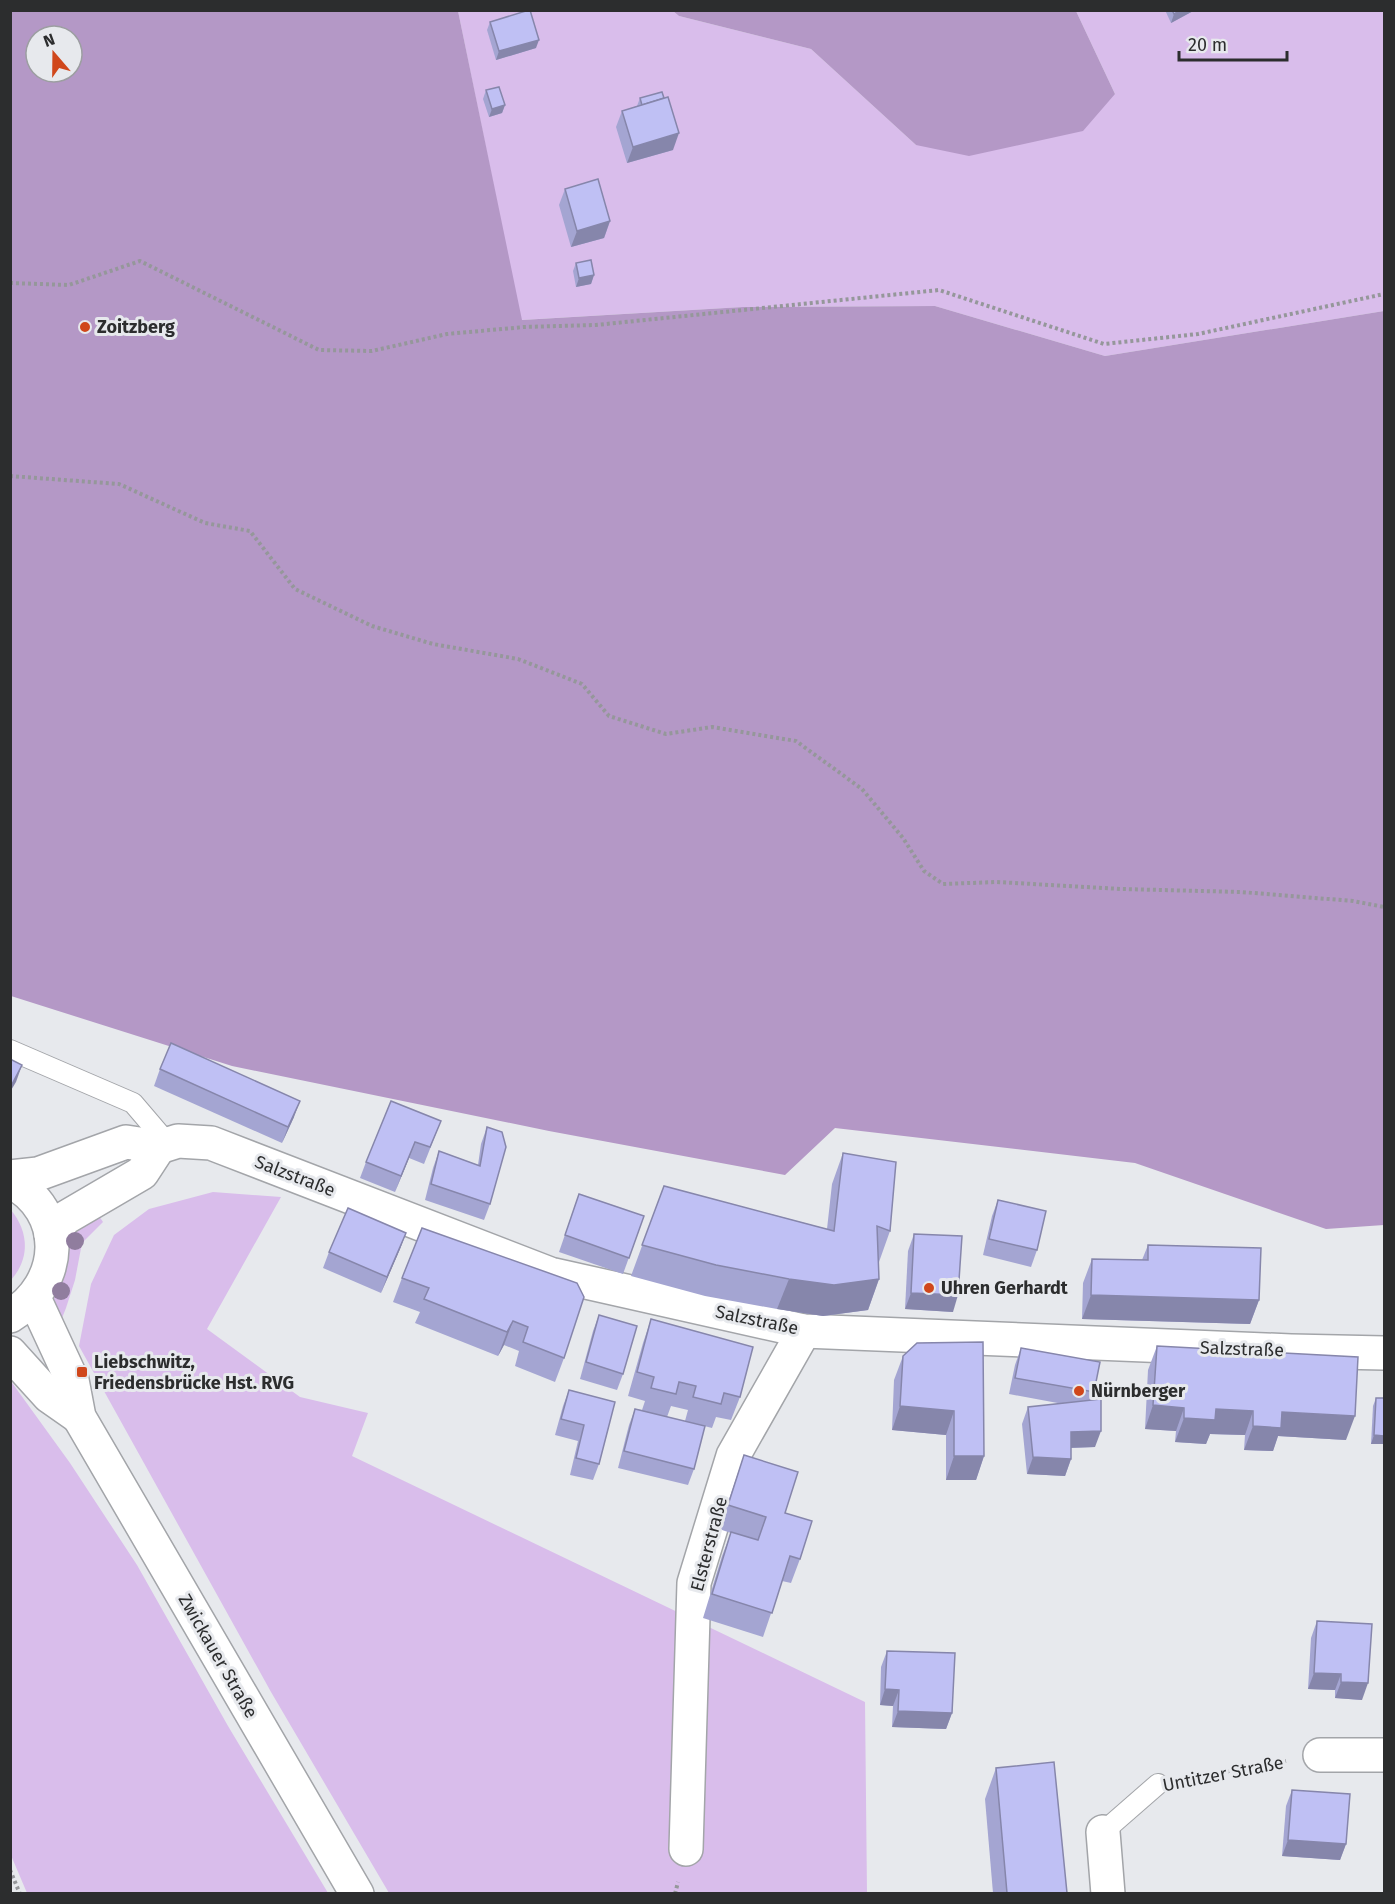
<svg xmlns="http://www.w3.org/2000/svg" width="1395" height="1904" viewBox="0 0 1395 1904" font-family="'Fira Sans',sans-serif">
<rect width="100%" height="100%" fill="#e7e9ed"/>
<!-- green -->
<g fill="#d9bdeb">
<path d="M458 11H673L679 16 811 49 916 145 1115 94 1076 11H1384V311L1105 356 935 306 743 307 521 320Z"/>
<path d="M213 1192 281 1197 207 1329 300 1397 368 1413 352 1456 865 1702 867 1893H389L271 1692 79 1346 91 1284 114 1235 149 1209Z"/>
<path d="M11 1210C29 1232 30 1259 11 1280Z"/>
<path d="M97 1213 103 1222 82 1243 75 1280 66 1308 62 1318 54 1327 51 1295 64 1239Z"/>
<path d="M10 1380 70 1463 137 1565 228 1726 328 1893H27L10 1853Z"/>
</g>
<!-- forest -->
<g fill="#b498c6" fill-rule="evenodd">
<path d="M10 11H458L522 320 743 307 935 306 1105 356 1384 311V1225L1326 1229 1135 1163 835 1128 785 1175 549 1131 232 1066 11 996ZM36 36H72V72H36Z"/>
<path d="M673 11H1076L1115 94 1083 131 969 156 916 145 811 49 679 16Z"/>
</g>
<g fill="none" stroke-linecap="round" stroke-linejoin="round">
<!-- lane casing -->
<g stroke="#a3a5a9" stroke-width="22">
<g id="lane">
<path d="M10 1050 133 1103 168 1144"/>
<path d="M1103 1832 1158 1784"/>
</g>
</g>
<!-- street casing -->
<g stroke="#a3a5a9" stroke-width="36">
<g id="street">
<path d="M10 1177 38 1174 126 1142 159 1147 178 1141 211 1143 550 1274 804 1331 1291 1351 1384 1353"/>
<path d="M51 1235 65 1218 142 1173 159 1147"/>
<path d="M1320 1755H1384"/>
<path d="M1103 1832 1108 1894"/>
<path d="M686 1849 694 1583 733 1456 804 1331"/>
</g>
</g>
<!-- secondary casing -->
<g stroke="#a3a5a9" stroke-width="36">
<g id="secondary">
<path d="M10 1181C68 1211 64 1284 10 1316"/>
<path d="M34 1298 72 1380 79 1417 357 1894"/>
<path d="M10 1353 49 1396 79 1417"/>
</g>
</g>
<!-- path -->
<g stroke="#95979a" stroke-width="4" stroke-dasharray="3 3" stroke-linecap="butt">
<path d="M10 283 69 285 140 261 319 350 372 351 447 334 524 327 596 325 939 290 1104 344 1198 334 1384 294"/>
<path d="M10 476 119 484 205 523 250 531 295 589 372 626 433 644 518 659 582 684 609 716 666 734 712 727 796 741 862 789 903 838 924 871 943 884 997 882 1121 889 1241 892 1353 901 1384 907"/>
<path d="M1185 1779 1286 1761"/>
<path d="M10 1870 20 1894"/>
<path d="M675 1894 678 1882"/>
</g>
<!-- lane -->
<use href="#lane" stroke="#fff" stroke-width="20"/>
<!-- street -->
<use href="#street" stroke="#fff" stroke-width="33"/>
<!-- secondary -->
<use href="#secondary" stroke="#fff" stroke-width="33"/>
</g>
<!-- trees -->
<g fill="#907d9e">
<circle cx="75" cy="1241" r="9"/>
<circle cx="61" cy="1291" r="9"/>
</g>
<!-- wall -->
<g fill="#a4a5d2">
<path d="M1165 10H1195L1171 23Z"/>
<path d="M490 22 536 48 496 60 487 30Z"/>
<path d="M486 90 505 105 502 113 489 117 483 99Z"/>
<path d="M640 98H664L673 150 627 163 616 127 622 111 637 106Z"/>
<path d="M565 189 610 221 604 238 571 247 559 205Z"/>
<path d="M576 263 594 275 591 284 576 287 573 271Z"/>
<path d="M160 1069 294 1117 282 1143 154 1086Z"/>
<path d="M441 1121 424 1164 409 1158 395 1192 360 1178 366 1162Z"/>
<path d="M487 1127 490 1204 484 1220 425 1200 433 1168 439 1151 478 1165 481 1144Z"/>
<path d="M843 1153 890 1231 879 1262 878 1261 879 1279 868 1310 823 1316 777 1309 705 1296 631 1276 664 1186 827 1229 832 1184Z"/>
<path d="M579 1194 644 1216 623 1274 559 1252Z"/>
<path d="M998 1200 1037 1250 1031 1267 983 1255 992 1216Z"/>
<path d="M422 1228 564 1358 555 1382 515 1366 519 1351 504 1345 498 1356 415 1323 420 1312 393 1302 402 1278Z"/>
<path d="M406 1233 400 1249 381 1293 323 1268 329 1252Z"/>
<path d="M914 1234 953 1312 905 1309 908 1251Z"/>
<path d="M1148 1245 1259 1300 1250 1324 1082 1319 1083 1283 1092 1259 1142 1260Z"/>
<path d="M599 1315 623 1374 617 1390 580 1379 593 1331Z"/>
<path d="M651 1319 740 1397 731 1420 716 1417 712 1428 685 1421 688 1410 671 1406 667 1417 694 1469 688 1485 618 1468 629 1425 635 1409 642 1410 645 1401 628 1396 643 1343Z"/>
<path d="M917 1343 984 1456 976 1480H946V1435L892 1430 894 1380 903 1356Z"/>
<path d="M1157 1346 1346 1440 1278 1436 1273 1451 1244 1450 1245 1435 1210 1434 1206 1444 1175 1442 1176 1431 1145 1429 1148 1370Z"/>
<path d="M1021 1348 1094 1392 1091 1401 1095 1447 1071 1448V1459L1065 1476 1027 1474 1022 1424 1028 1407 1063 1404 1009 1394 1015 1365Z"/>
<path d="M569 1390 615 1402 599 1464 593 1480 570 1475 578 1441 555 1435 563 1406Z"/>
<path d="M1376 1398H1384V1444H1371L1373 1406Z"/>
<path d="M744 1455 785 1513 800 1559 791 1583 782 1581 763 1637 703 1618 722 1556 731 1533 719 1529Z"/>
<path d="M1317 1621 1362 1700 1335 1698V1690L1308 1689 1311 1638Z"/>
<path d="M887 1651 952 1713 946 1729 892 1727 893 1706 880 1705 881 1667Z"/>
<path d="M996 1768 1067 1893H993L985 1799Z"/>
<path d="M1292 1790 1346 1844 1340 1860 1282 1856 1286 1806Z"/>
</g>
<!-- shaded-wall -->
<g fill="#8686ab">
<path d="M1181 10H1195L1171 23 1174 14Z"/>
<path d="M539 40 536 48 496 60 499 51Z"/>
<path d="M505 105 502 113 489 117 492 109Z"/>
<path d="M679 133 673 150 627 163 633 147Z"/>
<path d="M610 221 604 238 571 247 577 231Z"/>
<path d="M594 275 591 284 576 287 579 278Z"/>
<path d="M22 1065 16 1082 10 1092V1088Z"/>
<path d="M300 1101 294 1117 282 1143 288 1127Z"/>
<path d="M415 1142 409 1158 395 1192 401 1176Z"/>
<path d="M406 1233 400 1249 381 1293 387 1277Z"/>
<path d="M789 1279H879L868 1310 823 1316 777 1309Z"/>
<path d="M911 1293 958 1295 953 1312 905 1309Z"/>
<path d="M1091 1295 1259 1300 1250 1324 1082 1319Z"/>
<path d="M513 1321 504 1345 498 1356 507 1332Z"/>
<path d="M1153 1405 1184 1408 1176 1431 1145 1429Z"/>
<path d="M900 1406 954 1411 946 1435 892 1430Z"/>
<path d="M1216 1409 1253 1411 1245 1435 1210 1434 1206 1444 1175 1442 1184 1418Z"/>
<path d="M1282 1412 1355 1416 1346 1440 1278 1436 1273 1451 1244 1450 1253 1426Z"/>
<path d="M1101 1431 1095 1447 1065 1448 1071 1432Z"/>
<path d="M1374 1435 1384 1436V1444H1371Z"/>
<path d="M954 1456H984L976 1480H946Z"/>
<path d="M1033 1457 1071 1459 1065 1476 1027 1474Z"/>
<path d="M1314 1673 1341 1674 1335 1690 1308 1689Z"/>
<path d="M1341 1682 1368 1683 1362 1700 1335 1698Z"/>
<path d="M885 1689 899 1690 893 1706 880 1705Z"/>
<path d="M898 1711 952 1713 946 1729 892 1727Z"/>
<path d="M1288 1840 1346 1844 1340 1860 1282 1856Z"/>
</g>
<!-- building -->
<g fill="#bfc0f4" stroke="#8686ab" stroke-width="1.5">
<path d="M529 10H530L539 40 499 51 490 22Z"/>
<path d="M1172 10H1181L1174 14Z"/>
<path d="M499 87 505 105 492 109 486 90Z"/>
<path d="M662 92 664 98 642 105 640 98Z"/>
<path d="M668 97 679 133 633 147 622 111Z"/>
<path d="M598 179 610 221 577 231 565 189Z"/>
<path d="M591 260 594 275 579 278 576 263Z"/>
<path d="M171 1043 300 1101 288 1127 160 1069Z"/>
<path d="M10 1059 22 1065 10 1088Z"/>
<path d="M391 1101 441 1121 430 1147 415 1142 401 1176 366 1162Z"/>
<path d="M487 1127 502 1132 506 1147 490 1204 431 1184 439 1151 480 1166Z"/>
<path d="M843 1153 896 1162 890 1231 877 1226 879 1279 834 1285 789 1279 716 1265 642 1245 664 1186 834 1231Z"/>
<path d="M579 1194 644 1216 629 1258 565 1235Z"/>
<path d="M998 1200 1046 1211 1037 1250 989 1239Z"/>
<path d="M348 1208 406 1233 387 1277 329 1252Z"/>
<path d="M422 1228 577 1283 584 1297 564 1358 523 1342 528 1327 513 1321 507 1332 424 1299 429 1288 402 1278Z"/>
<path d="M914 1234 962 1236 958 1295 911 1293Z"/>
<path d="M1148 1245 1261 1248 1259 1300 1091 1295 1092 1259 1148 1260Z"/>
<path d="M599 1315 637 1326 623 1374 586 1362Z"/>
<path d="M651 1319 753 1347 740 1397 724 1393 721 1404 693 1397 696 1386 679 1382 676 1394 651 1388 654 1377 637 1372Z"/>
<path d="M983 1342 984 1456H954V1411L900 1406 903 1356 917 1343Z"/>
<path d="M1157 1346 1358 1357 1355 1416 1282 1412 1281 1428 1253 1426V1411L1216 1409 1215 1420 1184 1418V1408L1153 1405Z"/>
<path d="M1021 1348 1100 1362 1094 1392 1015 1378Z"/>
<path d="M569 1390 615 1402 599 1464 576 1458 584 1425 561 1419Z"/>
<path d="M1376 1398H1384V1436L1374 1435Z"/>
<path d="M1101 1399V1431L1071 1432V1459L1033 1457 1028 1407Z"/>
<path d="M635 1409 705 1426 694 1469 624 1451Z"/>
<path d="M744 1455 798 1472 785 1513 812 1521 800 1559 790 1556 772 1613 712 1594 731 1532 758 1540 766 1517 728 1505Z"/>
<path d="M1317 1621 1372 1624 1368 1683 1341 1682V1674L1314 1673Z"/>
<path d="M887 1651 955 1653 952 1713 898 1711 899 1690 885 1689Z"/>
<path d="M1054 1762 1067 1893H1007L996 1768Z"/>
<path d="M1292 1790 1350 1794 1346 1844 1288 1840Z"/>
</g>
<!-- markers -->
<g fill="#d0471b" stroke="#e7e9ed" stroke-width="2">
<circle cx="85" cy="327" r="6"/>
<circle cx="929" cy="1288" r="6"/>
<rect x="76" y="1366" width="12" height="12" rx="3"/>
<circle cx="1079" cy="1391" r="6"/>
</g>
<g text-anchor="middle" stroke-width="6" stroke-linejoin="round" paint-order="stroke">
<!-- poi labels -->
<g font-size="18" font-weight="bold" fill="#2c2d2e" stroke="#e7e9ed" text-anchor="start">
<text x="97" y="333">Zoitzberg</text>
<text x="941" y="1294">Uhren Gerhardt</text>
<text x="94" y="1368">Liebschwitz,<tspan x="94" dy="21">Friedensbrücke Hst. RVG</tspan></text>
<text x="1091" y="1397">Nürnberger</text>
</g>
<!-- street labels -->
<g font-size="18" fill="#2c2d2e" stroke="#e7e9ed">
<text transform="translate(295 1176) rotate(21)" y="6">Salzstraße</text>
<text transform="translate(757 1320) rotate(12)" y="6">Salzstraße</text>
<text transform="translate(1242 1349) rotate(2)" y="6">Salzstraße</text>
<text transform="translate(709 1544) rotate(-75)" y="6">Elsterstraße</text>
<text transform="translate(218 1656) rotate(60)" y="6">Zwickauer Straße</text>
<text transform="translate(1223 1774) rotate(-11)" y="6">Untitzer Straße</text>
</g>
</g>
<!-- border -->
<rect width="1395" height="1904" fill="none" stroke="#2c2d2e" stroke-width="24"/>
<!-- north arrow -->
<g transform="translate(54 54) rotate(340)"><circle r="28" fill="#e7e9ed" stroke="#9c9ea1" stroke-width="1.5"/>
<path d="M0-4.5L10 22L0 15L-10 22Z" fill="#d0471b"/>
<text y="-9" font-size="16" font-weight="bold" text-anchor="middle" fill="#2c2d2e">N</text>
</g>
<!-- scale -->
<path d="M1179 51v9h108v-9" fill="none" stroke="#2c2d2e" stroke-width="3"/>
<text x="1188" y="51" font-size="18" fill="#2c2d2e" stroke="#e7e9ed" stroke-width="4.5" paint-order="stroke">20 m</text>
</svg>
